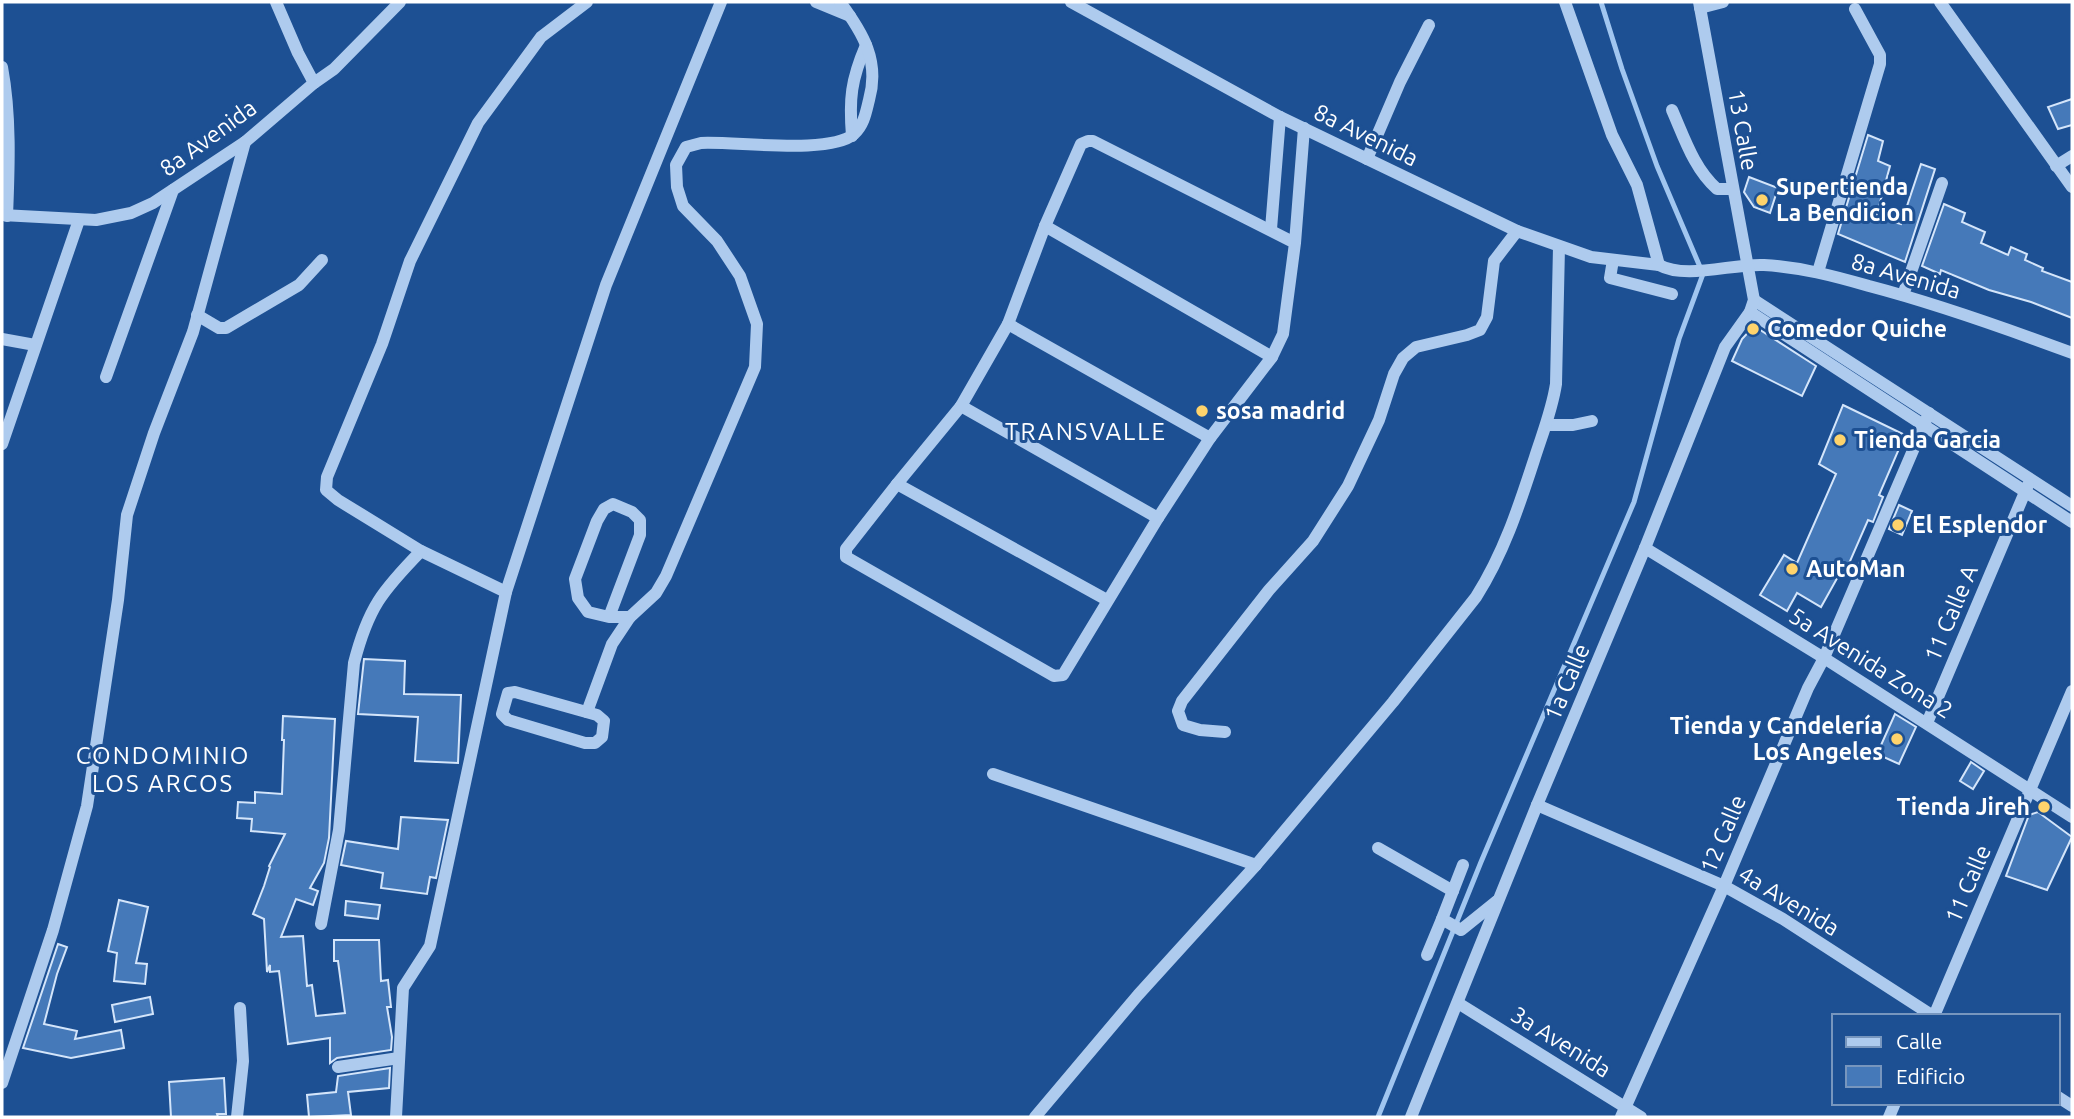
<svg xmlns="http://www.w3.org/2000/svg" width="2074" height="1119" viewBox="0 0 2074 1119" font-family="Ubuntu,sans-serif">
<rect width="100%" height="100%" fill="#1d5093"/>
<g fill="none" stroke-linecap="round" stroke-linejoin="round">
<!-- stream -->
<path stroke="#a1c6f0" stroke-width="5" d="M1378 1117 1481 862 1634 502 1679 339 1703 274 1657 166 1622 69 1601 2"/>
</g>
<!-- building -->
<g fill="#4579b9" stroke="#d4e5fa" stroke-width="2">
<path d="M2072 99V125L2058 129 2048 107Z"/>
<path d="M1868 135 1883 141 1878 161 1890 166 1876 217 1901 224 1921 164 1935 169 1905 262 1838 234Z"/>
<path d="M1749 177 1778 188 1770 213 1754 207 1744 192Z"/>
<path d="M1944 204 1965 213 1962 222 1985 232 1981 243 2008 255 2011 247 2027 254 2025 260 2043 268 2042 271 2072 282V318L2031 302 1989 290 1941 270 1940 274 1922 266Z"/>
<path d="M1754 326 1816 366 1802 396 1732 361 1742 339Z"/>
<path d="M1843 405 1905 435 1879 495 1883 497 1873 522 1868 520 1844 575 1840 573 1821 607 1797 593 1787 611 1760 595 1784 555 1797 563 1836 474 1819 464Z"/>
<path d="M1899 505 1912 511 1902 535 1889 529Z"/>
<path d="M364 659 405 661 404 694 461 695 458 763 415 761 418 717 358 714Z"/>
<path d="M1895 714 1916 727 1899 764 1877 754Z"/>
<path d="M283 716 335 719 329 838 324 863 310 888 318 891 313 905 296 899 281 937 303 936 307 986 312 985 316 1016 345 1013 338 961H334V940H379L381 981 388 980 391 1007H387L392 1037 391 1050 337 1058 330 1063V1038L288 1044 279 971 270 972V965L267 972 264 919 253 914 264 886 270 867 269 866 285 834 251 831 252 819 237 818 238 802 255 803V792L282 794 284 740H282Z"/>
<path d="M1971 762 1984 771 1973 789 1960 781Z"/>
<path d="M2038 812 2072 837 2047 890 2006 876 2029 815Z"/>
<path d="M401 817 448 820 436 878 430 877 427 894 381 888 383 873 341 865 346 841 398 849Z"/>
<path d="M119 900 148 907 136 963 147 964 145 984 114 981 117 953 108 951Z"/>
<path d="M346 901 380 905 378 919 345 915Z"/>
<path d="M58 944 67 947 57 974 44 1024 77 1031 75 1039 121 1030 124 1048 71 1058 23 1048Z"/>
<path d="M150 997 153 1014 115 1022 112 1005Z"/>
<path d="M390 1068 389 1088 348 1092 351 1115 309 1117 307 1095 336 1092 338 1076Z"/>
<path d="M224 1078 226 1114H217L218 1117H171L169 1082Z"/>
</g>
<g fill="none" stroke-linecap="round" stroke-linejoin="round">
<!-- minor -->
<g stroke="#aecbee" stroke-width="12">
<path d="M276 2 298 53 314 83"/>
<path d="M816 2 850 16"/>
<path d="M1071 2 1280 117 1517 231 1591 257 1659 265C1686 280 1734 263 1764 265 1800 267 1834 276 1869 286 1938 304 2005 328 2072 353"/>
<path d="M1565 2 1612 135 1637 185 1659 265"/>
<path d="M1940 2 2072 187"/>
<path d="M1700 8 1723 2"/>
<path d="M2 67C11 115 9 167 7 216"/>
<path d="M1672 110C1684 137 1694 169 1717 189H1732"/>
<path d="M852 136C849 99 851 80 866 45"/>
<path d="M1367 159 1400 82 1429 25"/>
<path d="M2056 166 2072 156"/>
<path d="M2 215 96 220 131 213 153 203 245 142 314 83 334 69 400 2"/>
<path d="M1045 226 1272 357"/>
<path d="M1271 229 1280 117"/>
<path d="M1295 243 1093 141H1088L1081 144 1045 226 1008 324 961 406 897 484 846 549V557L1054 676 1063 675 1158 518 1210 438 1272 357 1283 334 1295 243 1304 128"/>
<path d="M1613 260 1610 278 1672 294"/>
<path d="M1818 272 1880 64V55L1855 9"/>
<path d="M1903 295 1942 183"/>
<path d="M1754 300 2072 506"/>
<path d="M1750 312 2072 522"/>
<path d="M197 315 219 328H226L299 285 322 260"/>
<path d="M1008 324 1210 438"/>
<path d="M2 339 35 345"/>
<path d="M106 377 173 190"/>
<path d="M961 406 1158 518"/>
<path d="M1547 425H1573L1592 421"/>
<path d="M2 444 79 220"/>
<path d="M897 484 1107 600"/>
<path d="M1645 548 1824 658 2072 817"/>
<path d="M506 592 421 551 338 500 326 490 327 477 382 344 410 261 478 123 541 37 587 2"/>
<path d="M609 617 640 535V520L632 512 613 504 604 509 597 521 575 579 578 598 588 612 609 617H630L656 593 666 576 755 367 757 324 740 276 717 241 683 206 677 187 676 165 686 147 701 143C735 141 830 155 854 134 864 125 866 112 869 100 880 61 863 33 840 2"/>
<path d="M515 692 597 715 604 721 602 737 595 743H585L508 720 502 714 508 693Z"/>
<path d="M587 712 612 644 630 617"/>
<path d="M1927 723 2028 485"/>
<path d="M1225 732 1200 730 1183 725 1178 711 1182 701 1269 590 1313 541 1348 486 1379 420 1394 374 1403 358 1416 347 1467 335 1480 330 1487 317 1494 261 1517 231"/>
<path d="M993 774 1256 865"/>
<path d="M1537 805 1724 886 1783 919 1933 1016"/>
<path d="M1378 848 1453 891"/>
<path d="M1463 865 1442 919 1461 930 1497 901"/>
<path d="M321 924 339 830 354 663C368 608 382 591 421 551"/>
<path d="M1427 955 1442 919"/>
<path d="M1458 1003 1641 1117"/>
<path d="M1934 1016 2072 691"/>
<path d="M338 1067 399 1058"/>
<path d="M2 1083 53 930 87 806 118 600 127 515 154 433 193 332 245 142"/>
<path d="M2058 1097 2072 1106"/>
<path d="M237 1117 243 1061 240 1008"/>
<path d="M396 1117 403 988 430 946 506 592 606 285 721 2"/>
<path d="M1035 1117 1138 995 1256 865 1393 702 1476 597C1504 553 1519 506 1535 457 1543 432 1552 410 1556 384L1559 247"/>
<path d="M1411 1117 1537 805 1645 548 1725 347 1750 312 1754 300 1699 2"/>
<path d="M1621 1117 1724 886 1808 688 1824 658 1929 413"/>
<path d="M1889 1117 1895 1103"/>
</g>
</g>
<!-- markers -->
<g fill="#fed36c" stroke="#1d5093" stroke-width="2.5">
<circle cx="1762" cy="200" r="7"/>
<circle cx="1753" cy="329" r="7"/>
<circle cx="1202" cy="411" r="7"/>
<circle cx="1840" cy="440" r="7"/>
<circle cx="1898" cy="525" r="7"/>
<circle cx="1792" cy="569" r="7"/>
<circle cx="1897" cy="739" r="7"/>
<circle cx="2044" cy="807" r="7"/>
</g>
<g text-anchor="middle" stroke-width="6" stroke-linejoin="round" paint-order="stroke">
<!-- street labels -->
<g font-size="23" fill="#fff" stroke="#1d5093">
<text transform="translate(1743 130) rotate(80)" y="8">13 Calle</text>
<text transform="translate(1366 135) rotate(26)" y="8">8a Avenida</text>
<text transform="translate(208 138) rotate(-36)" y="8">8a Avenida</text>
<text transform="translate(1906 276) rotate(16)" y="8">8a Avenida</text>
<text transform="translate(1951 613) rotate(-67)" y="8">11 Calle A</text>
<text transform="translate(1871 663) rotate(32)" y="8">5a Avenida Zona 2</text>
<text transform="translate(1567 682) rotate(-67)" y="8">1a Calle</text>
<text transform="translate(1723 834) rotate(-67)" y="8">12 Calle</text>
<text transform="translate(1968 884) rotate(-67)" y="8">11 Calle</text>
<text transform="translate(1789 901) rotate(31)" y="8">4a Avenida</text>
<text transform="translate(1561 1042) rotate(32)" y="8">3a Avenida</text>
</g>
<!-- poi labels -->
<g font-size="23" font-weight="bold" fill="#fff" stroke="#1d5093" text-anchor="start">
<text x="1776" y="195">Supertienda<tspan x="1776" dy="26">La Bendicion</tspan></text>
<text x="1767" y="337">Comedor Quiche</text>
<text x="1216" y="419">sosa madrid</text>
<text x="1854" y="448">Tienda Garcia</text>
<text x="1912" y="533">El Esplendor</text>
<text x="1806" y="577">AutoMan</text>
<text x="1883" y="734" text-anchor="end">Tienda y Candelería<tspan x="1883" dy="26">Los Angeles</tspan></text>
<text x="2030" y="815" text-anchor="end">Tienda Jireh</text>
</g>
<!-- neighbourhood labels -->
<g font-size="24" letter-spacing="2" fill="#fff" stroke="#1d5093">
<text x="1086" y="440">TRANSVALLE</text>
<text x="163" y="764">CONDOMINIO<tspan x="163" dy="28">LOS ARCOS</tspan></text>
</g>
</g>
<!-- border -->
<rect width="2074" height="1119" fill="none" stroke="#ffffff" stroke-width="7"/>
<!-- legend -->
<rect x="1832" y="1014" width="228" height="91" fill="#1d5093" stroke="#7796be" stroke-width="2"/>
<rect x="1846" y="1037" width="35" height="10" fill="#aecbee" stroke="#7796be" stroke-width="2"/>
<text x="1896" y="1049" font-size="21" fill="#ffffff">Calle</text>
<rect x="1846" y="1066" width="35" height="21" fill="#4579b9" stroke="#7796be" stroke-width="2"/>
<text x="1896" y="1084" font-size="21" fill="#ffffff">Edificio</text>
</svg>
